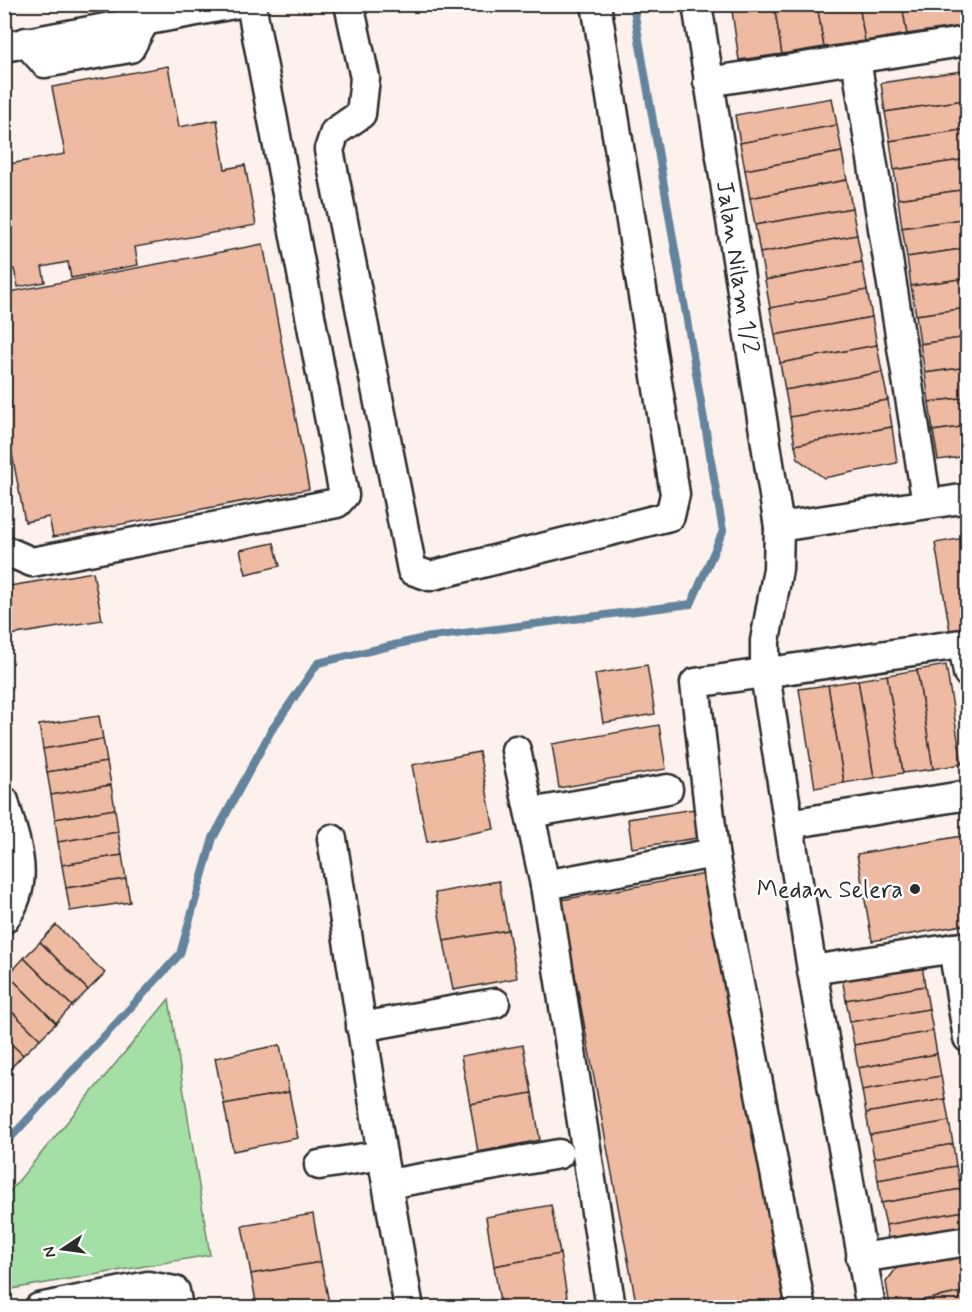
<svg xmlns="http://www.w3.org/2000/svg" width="972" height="1312" viewBox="0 0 972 1312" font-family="Mynerve,sans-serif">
<rect width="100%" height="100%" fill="#fcf1ec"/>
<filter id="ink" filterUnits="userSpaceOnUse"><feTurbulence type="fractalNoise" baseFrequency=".0167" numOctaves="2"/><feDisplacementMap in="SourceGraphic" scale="12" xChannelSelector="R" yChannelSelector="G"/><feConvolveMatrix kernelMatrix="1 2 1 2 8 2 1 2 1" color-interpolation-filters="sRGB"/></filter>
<g filter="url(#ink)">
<!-- green -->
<path fill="#a4dfa5" stroke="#688568" stroke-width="1.5" d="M169 999 210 1255 5 1290V1197Z"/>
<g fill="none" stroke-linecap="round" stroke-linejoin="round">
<!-- stream -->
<path stroke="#64849c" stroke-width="8" d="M4 1145 180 954 213 838 271 731 318 663 424 638 691 604 723 531 633 4"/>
</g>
<!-- building -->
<g fill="#efbaa2" stroke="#2b2b2b" stroke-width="1.5">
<path d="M731 4H774L782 54 739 60Z"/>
<path d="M774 4H817L824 47 782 54Z"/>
<path d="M817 4H859L865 41 824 47Z"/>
<path d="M859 4H902L907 34 865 41Z"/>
<path d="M902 4H965L968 25 907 34Z"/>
<path d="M168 66 179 127 217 120 225 169 245 165 256 225 135 247 138 265 71 278 68 262 42 267 45 282 18 287 14 269 4 270V165L65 154 52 87Z"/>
<path d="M961 71 965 100 885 112 881 83Z"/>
<path d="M832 98 837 125 740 143 735 115Z"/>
<path d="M965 100 968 129 890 141 885 112Z"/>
<path d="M837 125 842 152 745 170 740 143Z"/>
<path d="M968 129V159L894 170 890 141Z"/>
<path d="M842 152 847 180 750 198 745 170Z"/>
<path d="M968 159V189L898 199 894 170Z"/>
<path d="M847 180 852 208 755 225 750 198Z"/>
<path d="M968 189V218L902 228 898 199Z"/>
<path d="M852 208 857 235 760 253 755 225Z"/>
<path d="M968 218V248L907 257 902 228Z"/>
<path d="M857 235 862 262 765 280 760 253Z"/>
<path d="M263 244 309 489 53 537 49 517 25 522 4 412V293Z"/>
<path d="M968 248V278L911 286 907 257Z"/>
<path d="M862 262 867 290 770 308 765 280Z"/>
<path d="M968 278V308L916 315 911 286Z"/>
<path d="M867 290 872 317 775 335 770 308Z"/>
<path d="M968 308V337L920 344 916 315Z"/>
<path d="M872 317 877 345 780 363 775 335Z"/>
<path d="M968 337V367L925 373 920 344Z"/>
<path d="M877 345 882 372 785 390 780 363Z"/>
<path d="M968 367V397L929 402 925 373Z"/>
<path d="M882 372 888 400 790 417 785 390Z"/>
<path d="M968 397V426L933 431 929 402Z"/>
<path d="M888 400 892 427 795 445 790 417Z"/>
<path d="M968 426V456L938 460 933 431Z"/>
<path d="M892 427 897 463 824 478 798 459 795 445Z"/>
<path d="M968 537V559L964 538Z"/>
<path d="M964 538 968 559V628L950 631 935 543Z"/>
<path d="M274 543 280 566 246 574 240 550Z"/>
<path d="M93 572 102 620 4 636V587Z"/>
<path d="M647 665 655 714 603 723 595 674Z"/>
<path d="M946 665 962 764 933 769 917 670Z"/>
<path d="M917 670 933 769 903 773 887 675Z"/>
<path d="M887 675 903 773 874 778 858 680Z"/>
<path d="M858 680 874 778 844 783 828 685Z"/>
<path d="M828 685 844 783 815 788 799 689Z"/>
<path d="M99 716 103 739 43 749 39 725Z"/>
<path d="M659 725 666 769 559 788 552 744Z"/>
<path d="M103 739 107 762 47 772 43 749Z"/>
<path d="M479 752 494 829 427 842 412 765Z"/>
<path d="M107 762 111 785 51 795 47 772Z"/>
<path d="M111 785 115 809 55 819 51 795Z"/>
<path d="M115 809 118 832 58 842 55 819Z"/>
<path d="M694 809 697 838 632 848 628 819Z"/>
<path d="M118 832 122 855 62 865 58 842Z"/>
<path d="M968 835V924L872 941 857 854Z"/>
<path d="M122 855 126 879 66 888 62 865Z"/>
<path d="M705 874 786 1308H637L561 900Z"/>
<path d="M126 879 130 902 70 911 66 888Z"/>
<path d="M499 881 508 930 444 941 435 893Z"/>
<path d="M56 925 105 973 88 990 40 942Z"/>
<path d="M508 930 517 978 453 990 444 941Z"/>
<path d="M40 942 88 990 72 1006 24 958Z"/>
<path d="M24 958 72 1006 56 1023 8 975Z"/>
<path d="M922 964 925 986 846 1000 842 978Z"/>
<path d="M8 975 56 1023 40 1039 4 1004V978Z"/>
<path d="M925 986 929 1009 850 1022 846 1000Z"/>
<path d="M4 1004 40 1039 23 1055 4 1037Z"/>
<path d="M929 1009 933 1031 854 1045 850 1022Z"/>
<path d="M933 1031 937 1054 858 1068 854 1045Z"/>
<path d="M4 1037 23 1055 7 1072 4 1069Z"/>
<path d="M280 1045 289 1092 224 1104 215 1058Z"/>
<path d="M523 1045 532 1093 470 1104 461 1056Z"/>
<path d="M937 1054 941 1076 862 1090 858 1068Z"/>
<path d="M941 1076 945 1099 866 1113 862 1090Z"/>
<path d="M289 1092 298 1138 233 1151 224 1104Z"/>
<path d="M532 1093 540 1140 478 1152 470 1104Z"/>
<path d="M945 1099 949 1121 870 1135 866 1113Z"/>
<path d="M949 1121 953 1144 874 1158 870 1135Z"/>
<path d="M953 1144 956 1166 878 1180 874 1158Z"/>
<path d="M956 1166 961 1189 881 1203 878 1180Z"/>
<path d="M961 1189 964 1211 886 1225 881 1203Z"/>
<path d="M551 1205 560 1254 494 1266 486 1217Z"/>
<path d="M964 1211 968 1230 889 1247 886 1225Z"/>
<path d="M313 1214 321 1262 251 1274 242 1226Z"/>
<path d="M968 1251V1291L890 1307 886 1282 899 1265Z"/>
<path d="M560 1254 568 1303 543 1308H501L494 1266Z"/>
<path d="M321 1262 330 1308H257L251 1274Z"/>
<path d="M968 1291V1308H890V1307Z"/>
</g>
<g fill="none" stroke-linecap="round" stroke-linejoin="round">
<!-- minor casing -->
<g stroke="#2b2b2b" stroke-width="33">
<g id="minor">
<path d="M349 4 365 78 361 114 335 132 329 150 412 570 430 576 670 516 675 494 596 4"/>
<path id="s1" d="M697 4 779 527 778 569 765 641V675L812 970 871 1308"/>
<path d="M26 42 45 63 130 48 144 22"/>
<path d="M4 47 234 4"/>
<path d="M856 59 927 504"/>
<path d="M708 82 968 41"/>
<path d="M779 527 968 498"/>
<path d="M4 550 32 562 337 503 344 495 251 4"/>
<path d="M963 644 968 673"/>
<path d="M516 750 545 885 611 1308"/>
<path d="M4 801C15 843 33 880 4 919"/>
<path d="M530 813 668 789"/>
<path d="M789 824 968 795"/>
<path d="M332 839 382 1155 409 1308"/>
<path d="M714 853 695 683 968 643"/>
<path d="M545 885 714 853 801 1308"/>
<path d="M953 948 968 1038"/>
<path d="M812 970 968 946"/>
<path d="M361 1027 495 1003"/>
<path d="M319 1165 382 1155"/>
<path d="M388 1184 559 1154"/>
<path d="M861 1258 968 1241"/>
<path d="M39 1308 148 1286 175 1291 178 1308"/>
</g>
</g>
<!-- minor -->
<use href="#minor" stroke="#fff" stroke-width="28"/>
</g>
</g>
<!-- markers -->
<circle fill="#2b2b2b" stroke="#fff" stroke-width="2" cx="915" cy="889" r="6"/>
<g text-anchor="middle" stroke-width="5" stroke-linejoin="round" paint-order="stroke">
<!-- street labels -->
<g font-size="24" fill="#2b2b2b" stroke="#fff">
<text dy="8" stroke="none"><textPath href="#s1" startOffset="266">Jalan Nilam 1/2</textPath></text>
</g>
<!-- poi labels -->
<g font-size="24" fill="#2b2b2b" stroke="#fff" text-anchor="end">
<text x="903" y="897">Medan Selera</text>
</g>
</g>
<!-- margin -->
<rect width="972" height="1312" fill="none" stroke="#fff" stroke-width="24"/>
<rect x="12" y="12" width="948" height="1288" fill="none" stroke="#2b2b2b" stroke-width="2" filter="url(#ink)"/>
<!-- north arrow -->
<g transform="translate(63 1249) rotate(257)" stroke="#ffffff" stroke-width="4.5" paint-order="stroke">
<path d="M0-4.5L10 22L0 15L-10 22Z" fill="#2b2b2b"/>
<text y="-9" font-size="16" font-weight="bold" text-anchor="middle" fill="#2b2b2b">N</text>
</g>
</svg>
